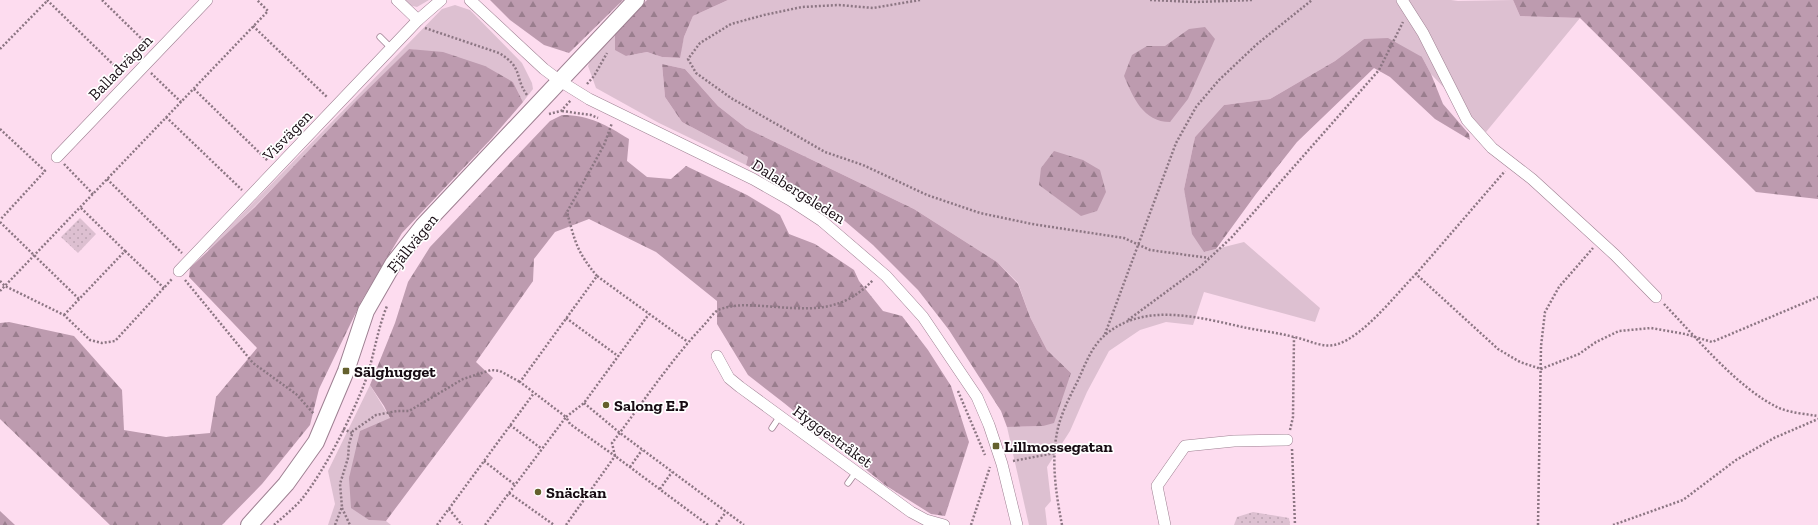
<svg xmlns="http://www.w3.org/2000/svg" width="1818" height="525" viewBox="0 0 1818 525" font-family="'Zilla Slab',serif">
<defs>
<pattern id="forest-firs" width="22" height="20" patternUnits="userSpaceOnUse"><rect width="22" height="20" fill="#bd9baf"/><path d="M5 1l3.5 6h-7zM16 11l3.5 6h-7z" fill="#997d8d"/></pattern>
<pattern id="park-dots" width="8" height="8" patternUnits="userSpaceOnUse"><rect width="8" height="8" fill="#ddc0d1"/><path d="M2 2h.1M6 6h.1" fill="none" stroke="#bda4b3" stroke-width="1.8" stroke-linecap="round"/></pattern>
</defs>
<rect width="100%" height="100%" fill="#fddcef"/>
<!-- grass -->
<g fill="#ddc0d1">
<path d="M403 0H429L417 7 408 5Z"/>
<path d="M728 0H1451L1458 1 1513 0 1520 16 1580 18 1486 132 1431 74 1422 57 1364 39 1335 61 1270 99 1224 105 1195 137 1184 189 1204 252 1244 242 1320 308 1315 322 1204 292 1193 325 1166 322 1140 330 1109 351 1087 392 1070 431 1047 467 1051 501 1045 508 1047 525H1029L1007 427 1043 426 1071 373 1047 350 1030 317 1018 283 997 262 914 209 746 128 718 106 685 69 662 64 665 97 682 122 748 157 746 165 659 123 596 88 588 66 590 61 615 31 626 56 647 52 662 57 679 58 684 37 693 16Z"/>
<path d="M455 5 470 10 522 63 532 83 533 89 523 102 513 82 423 51 409 49C341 116 278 186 208 252L209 248 442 9Z"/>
<path d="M370 385 390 418 369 520 386 521 391 525H328L335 504 328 471Z"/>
</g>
<!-- forest -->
<g fill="url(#forest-firs)">
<path d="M490 0H623L569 53 544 45 510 20Z"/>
<path d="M647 0H728L693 16 684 37 680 58 662 57 647 52 626 56 615 50V31Z"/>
<path d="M1513 0H1818V199L1756 192 1580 18 1520 16Z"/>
<path d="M1205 27 1215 39 1188 99 1170 122C1143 122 1133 97 1124 76L1132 55 1147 46H1165L1189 29Z"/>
<path d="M1388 38 1422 57 1431 74 1443 104 1469 134 1470 140 1435 119 1390 77 1374 68 1297 142 1256 194 1216 249 1204 252 1192 234 1184 189 1195 137 1224 105 1270 99 1335 61 1364 39Z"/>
<path d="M409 49 443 52 485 66 513 82 523 102 492 138 402 233 362 300 319 389 310 425 262 484 222 525H110L0 419V323L9 322 74 336 122 390 124 430 166 437 210 433 216 397 257 348 189 277 190 268 255 207 354 103Z"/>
<path d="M662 64 685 69 718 106 746 128 914 209 997 262 1018 284 1030 317 1047 350 1071 373 1054 423 1043 426 1007 427 1001 411 949 330 918 290 873 245 839 216 796 190 746 165 748 157 682 122 665 97Z"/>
<path d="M562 115C590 115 606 125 629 139L627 161 647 177 671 179 686 166 747 195 780 215 789 234 815 244 854 270 859 281 883 311 902 316 928 350 951 386 969 442 945 516 931 514 885 485 784 403 748 375 717 324V301L656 252 589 219 555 232 534 259 533 281 476 362 493 378 386 521 369 520 351 508 349 478 360 431 390 418 384 406 370 385 395 323 408 282 430 247 550 121Z"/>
<path d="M1054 151 1083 160 1100 170 1106 192 1097 211 1081 216 1039 185 1041 168Z"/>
<path d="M0 511 15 525H0Z"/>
</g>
<!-- park -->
<g fill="url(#park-dots)">
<path d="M80 218 96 234 78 253 61 237Z"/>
<path d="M1253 512 1289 518 1290 525H1234L1237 517Z"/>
</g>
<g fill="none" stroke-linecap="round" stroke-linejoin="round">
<!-- lane casing -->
<g stroke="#9e8092" stroke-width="7">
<g id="lane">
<path d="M380 37 391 48"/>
<path d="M772 428 780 416"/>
<path d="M848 483 856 472"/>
</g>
</g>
<!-- street casing -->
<g stroke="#9e8092" stroke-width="12">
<g id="street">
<path d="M397 0 418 20 441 0"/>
<path d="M470 0 544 69 560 81 589 99 753 179 790 200 822 221 886 276 923 317 977 397 989 425 1002 464 1017 525"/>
<path d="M1402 0 1423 33 1467 120 1492 148 1532 179 1615 255 1656 297"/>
<path d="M57 157 207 0"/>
<path d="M179 271 418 20"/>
<path d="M717 356 729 378 740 387 911 512 926 520 944 525"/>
<path d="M1165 525 1157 486 1185 446 1234 441 1287 440"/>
</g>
</g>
<!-- secondary casing -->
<g stroke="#9e8092" stroke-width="18">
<path id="secondary" d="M249 525 286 484 316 442 346 371 366 311 393 264 423 226 636 0"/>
</g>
<!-- path -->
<g stroke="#8c7683" stroke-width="2.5" stroke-dasharray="2 2" stroke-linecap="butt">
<path d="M47 0 123 74"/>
<path d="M102 0 149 46"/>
<path d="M920 0 873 8 839 5 802 7 764 15 731 24 700 43 688 59 696 73 731 98 825 152 863 165 927 195 980 213 1032 224 1124 238 1150 250 1209 258"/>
<path d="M1150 0 1196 2 1253 0"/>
<path d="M253 26 328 98"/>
<path d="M425 28 499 53C524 68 514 77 527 95"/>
<path d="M0 49 47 1"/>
<path d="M151 73 181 102"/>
<path d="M587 84 594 76 607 53"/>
<path d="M194 89 268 161"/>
<path d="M562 111 591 115 598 118"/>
<path d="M549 114 561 111 571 100"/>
<path d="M166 117 242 190"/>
<path d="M0 129 45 171 0 220"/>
<path d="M64 164 93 194"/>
<path d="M107 179 182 253"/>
<path d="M0 222 79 299"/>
<path d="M125 251 164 288"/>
<path d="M1416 274 1505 171"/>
<path d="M597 276C577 252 575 242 567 212L604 145 612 123"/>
<path d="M185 280 253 363 296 394 314 414"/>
<path d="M0 281 5 286 64 315 90 340 102 343 115 341 172 279"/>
<path d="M0 291 268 11 257 0"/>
<path d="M1664 304C1696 337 1738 389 1779 408 1791 413 1806 414 1818 416"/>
<path d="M64 315 125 251 80 207"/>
<path d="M566 318 618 356"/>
<path d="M1128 320 1200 267 1232 237 1379 70 1403 22"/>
<path d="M1105 334 1176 143 1196 107 1219 80 1256 45 1312 0"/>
<path d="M958 391 985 455"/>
<path d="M584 403 620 433 744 525"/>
<path d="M510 425 542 449"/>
<path d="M343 429 352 433"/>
<path d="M1290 430 1293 417 1294 337"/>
<path d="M1292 449 1295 525"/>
<path d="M484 461 515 485"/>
<path d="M1013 461 1055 453"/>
<path d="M630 467 642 450"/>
<path d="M660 489 672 472"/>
<path d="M509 493 554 525"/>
<path d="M342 508 350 525"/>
<path d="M449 509 462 525"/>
<path d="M274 525C283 517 293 509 301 500 324 472 352 416 365 382 374 357 377 330 387 306"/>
<path d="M335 525 342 507 340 484 348 458 349 444 353 431 376 415 397 411H409L463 379 491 370 500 371 520 382"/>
<path d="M437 525 534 393"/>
<path d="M485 525 566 417 520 382 597 276 688 342"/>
<path d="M566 525 615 456 570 424 566 417 584 403 649 314"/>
<path d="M708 525 615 456 612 443C642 404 670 361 704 325 708 321 713 313 718 310 733 304 748 305 763 306 807 309 840 315 873 280"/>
<path d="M716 525 726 512"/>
<path d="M971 525 990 467"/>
<path d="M1062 525C1055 489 1049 449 1062 415 1067 401 1074 389 1080 376 1086 362 1093 345 1105 335 1145 301 1201 318 1247 328 1263 331 1279 333 1294 337 1309 340 1323 349 1338 344 1365 335 1396 294 1416 274L1498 349 1520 362 1541 369 1579 354 1596 342 1619 331 1651 328 1685 334 1712 342 1818 297"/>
<path d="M1538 525 1541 346 1545 312 1559 287 1593 248"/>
<path d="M1613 525 1683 500 1736 460 1774 438 1818 419"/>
</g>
<!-- lane -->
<use href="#lane" stroke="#fff" stroke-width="5.5"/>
<!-- street -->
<use href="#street" stroke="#fff" stroke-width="11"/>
<!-- secondary -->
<use href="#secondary" stroke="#fff" stroke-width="16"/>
</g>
<!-- markers -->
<g fill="#64612d" stroke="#fff" stroke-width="1.5">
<rect x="342" y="367" width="8" height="8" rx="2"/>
<circle cx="606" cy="405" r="4"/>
<rect x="992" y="442" width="8" height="8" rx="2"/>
<circle cx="538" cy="492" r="4"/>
</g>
<g text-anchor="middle" stroke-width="3.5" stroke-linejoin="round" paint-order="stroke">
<!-- street labels -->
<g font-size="16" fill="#170c13" stroke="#fff">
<text transform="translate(120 67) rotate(-46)" y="6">Balladvägen</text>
<text transform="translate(287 135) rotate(-46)" y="6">Visvägen</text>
<text transform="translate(799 191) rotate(32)" y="6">Dalabergsleden</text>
<text transform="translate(412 243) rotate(-51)" y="6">Fjällvägen</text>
<text transform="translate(833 436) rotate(36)" y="6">Hyggestråket</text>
</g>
<!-- poi labels -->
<g font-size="16" font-weight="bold" fill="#170c13" stroke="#fff" text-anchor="start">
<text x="354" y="377">Sälghugget</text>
<text x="614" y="411">Salong E.P</text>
<text x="1004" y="452">Lillmossegatan</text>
<text x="546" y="498">Snäckan</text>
</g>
</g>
</svg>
